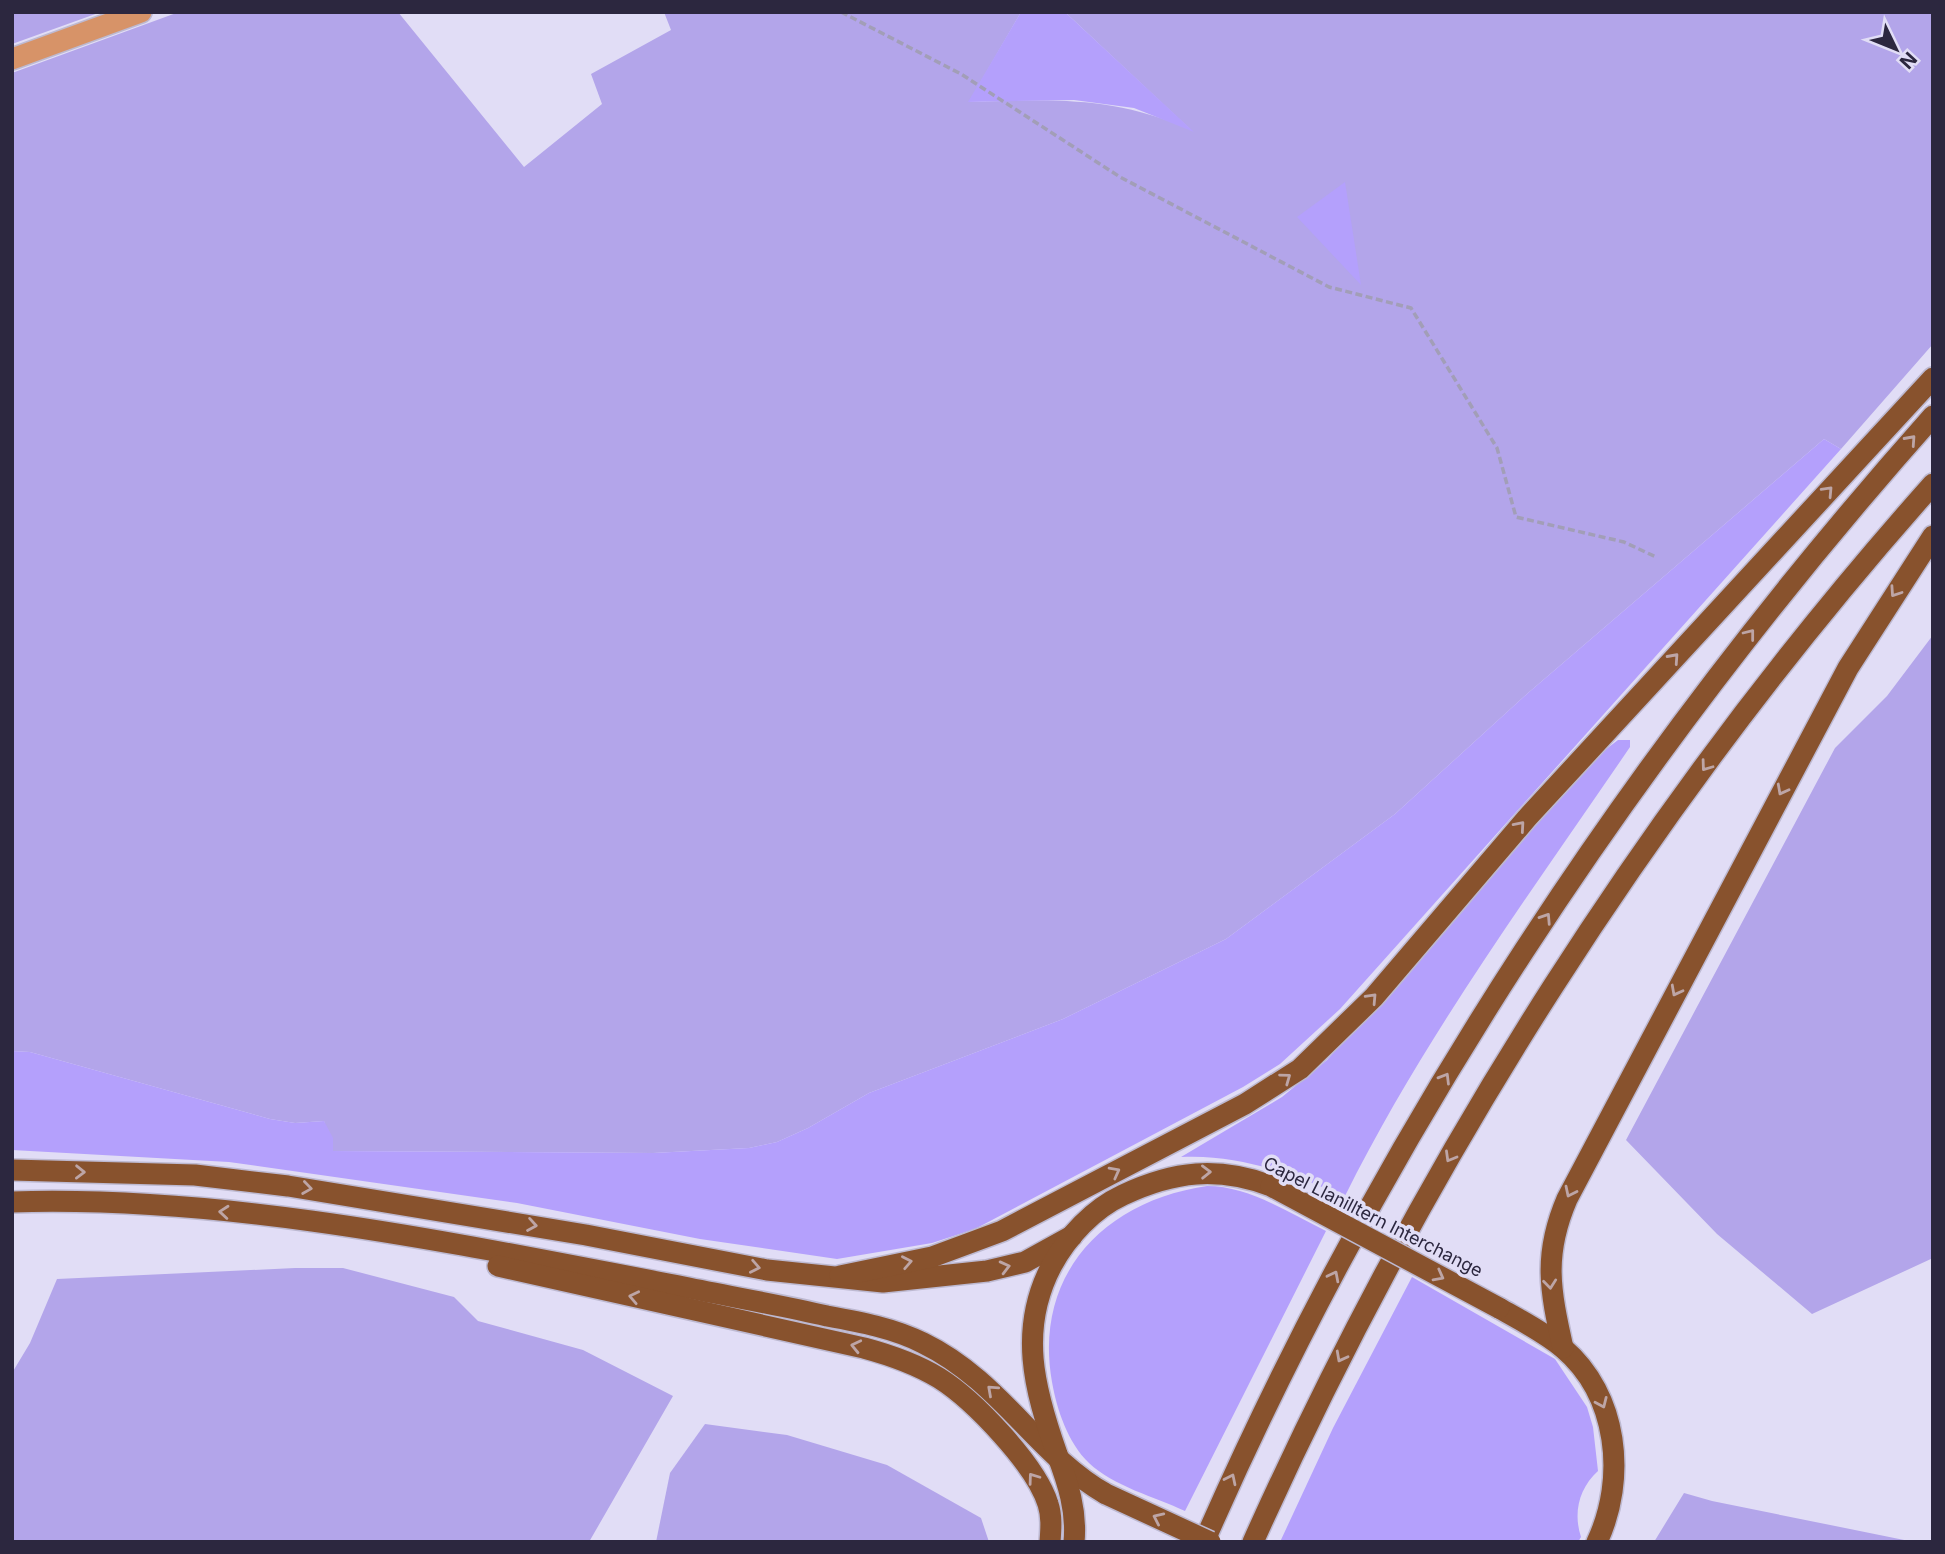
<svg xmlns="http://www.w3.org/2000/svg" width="1945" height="1554" viewBox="0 0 1945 1554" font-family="Inter,sans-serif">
<rect width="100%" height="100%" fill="#e1ddf6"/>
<!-- green -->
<g fill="#b3a5ea">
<path d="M12 12H101L12 44Z"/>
<path d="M179 12H398L524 167 602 104 591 74 671 30 664 12H1021L969 102C1054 100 1111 95 1191 130L1065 12H1933V344L1841 449 1824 439 1528 693 1395 814 1226 939 1063 1019 869 1093 808 1128 777 1142 749 1148 653 1153 332 1151 324 1121 295 1123 270 1119 30 1052 12 1051V73Z"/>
<path d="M1933 635V1258L1812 1314 1717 1234 1626 1140 1835 748 1887 696Z"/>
<path d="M295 1268H343L454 1297 478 1321 583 1350 673 1396 589 1542H12V1373L30 1343 57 1279Z"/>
<path d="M705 1424 787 1435 887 1465 981 1518 989 1542H656L670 1473Z"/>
<path d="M1684 1493 1712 1501 1914 1542H1654Z"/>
</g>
<!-- forest -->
<g fill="#b4a0fc">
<path d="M1021 12H1065L1194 132 1134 108 1074 100 968 102Z"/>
<path d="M1345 182 1361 285 1297 217Z"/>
<path d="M1824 439 1841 449 1340 1009 1280 1064 1243 1087 975 1229 932 1243 837 1259 700 1239 517 1203 229 1162 12 1150V1051L30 1052 270 1119 295 1123 324 1121 333 1138V1151L653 1153 749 1148 777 1142 808 1128 869 1093 1063 1019 1226 939 1395 814 1528 693Z"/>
<path d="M1618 740H1630V747C1530 894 1424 1037 1345 1196 1290 1174 1240 1154 1181 1157L1282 1097 1327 1060 1505 855 1601 753Z"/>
<path d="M1207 1186C1249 1186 1289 1213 1326 1231L1185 1511C1155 1497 1113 1486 1089 1463 1068 1443 1057 1410 1052 1382 1033 1275 1104 1201 1207 1186Z"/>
<path d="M1412 1277 1555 1359 1587 1407 1593 1427 1598 1471C1579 1488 1573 1513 1581 1537L1578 1542H1280L1333 1428Z"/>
</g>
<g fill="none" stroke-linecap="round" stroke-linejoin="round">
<!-- minor casing -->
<g stroke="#bdb9d1" stroke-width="24">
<path id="minor" d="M12 59 141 12"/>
</g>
<!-- highway casing -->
<g stroke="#bdb9d1" stroke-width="24">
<g id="highway">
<path d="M12 1170 195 1175 288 1186 586 1235 767 1270 883 1282 987 1271 1025 1262 1072 1236"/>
<path d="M12 1202C234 1195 467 1246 684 1287 732 1297 780 1305 827 1316 860 1322 893 1328 923 1343 1001 1381 1037 1455 1106 1494"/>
<path d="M498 1266 864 1348C890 1355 916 1364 939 1378 974 1400 1036 1465 1048 1504 1052 1516 1051 1529 1050 1542"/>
<path d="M840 1276 932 1257 1002 1231 1245 1104 1300 1069 1374 997 1527 818 1933 378"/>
<path d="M1499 1308C1520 1320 1544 1332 1563 1348 1618 1395 1627 1478 1597 1542"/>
<path d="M1563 1348C1550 1290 1543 1255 1567 1199L1848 668 1933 536"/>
<path d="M1074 1542C1077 1511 1068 1483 1057 1454 1034 1389 1018 1329 1052 1265 1068 1236 1093 1209 1123 1195 1174 1171 1218 1166 1271 1186"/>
<path d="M1204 1542C1384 1131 1635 751 1933 416"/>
<path d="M1253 1542C1425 1159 1654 797 1933 484"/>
</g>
</g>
<!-- path -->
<path stroke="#a29eb7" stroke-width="3.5" stroke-dasharray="7 3.5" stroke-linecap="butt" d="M841 12 961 74 1120 177 1329 287 1411 308 1497 448 1516 517 1624 542 1656 557"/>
<!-- minor -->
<use href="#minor" stroke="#d79368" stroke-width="21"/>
<!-- highway -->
<use href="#highway" stroke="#88522d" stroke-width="21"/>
<!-- highway-bridge casing -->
<g stroke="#bdb9d1" stroke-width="24" stroke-linecap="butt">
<g id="highway-bridge">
<path d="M1271 1186 1499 1308"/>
<path d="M1106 1494 1210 1542"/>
</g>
</g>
<!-- highway-bridge -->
<use href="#highway-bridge" stroke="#88522d" stroke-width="21"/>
</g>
<!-- one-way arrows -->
<defs><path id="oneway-chevron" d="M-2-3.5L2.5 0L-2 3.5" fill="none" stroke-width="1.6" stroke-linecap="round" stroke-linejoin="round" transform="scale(1.75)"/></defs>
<g stroke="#bda5a6">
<use href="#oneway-chevron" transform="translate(1911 440) rotate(-48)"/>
<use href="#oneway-chevron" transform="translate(1828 491) rotate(-47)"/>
<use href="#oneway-chevron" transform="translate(1895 592) rotate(124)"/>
<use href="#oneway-chevron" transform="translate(1750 634) rotate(-52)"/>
<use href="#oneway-chevron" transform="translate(1674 658) rotate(-48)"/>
<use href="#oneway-chevron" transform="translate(1706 766) rotate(126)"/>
<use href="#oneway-chevron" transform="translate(1782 790) rotate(118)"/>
<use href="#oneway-chevron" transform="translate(1520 826) rotate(-49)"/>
<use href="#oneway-chevron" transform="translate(1546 918) rotate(-57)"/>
<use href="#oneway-chevron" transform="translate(1676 991) rotate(118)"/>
<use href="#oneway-chevron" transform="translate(1372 998) rotate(-47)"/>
<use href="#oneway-chevron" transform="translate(1286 1078) rotate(-36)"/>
<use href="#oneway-chevron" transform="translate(1445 1078) rotate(-59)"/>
<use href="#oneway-chevron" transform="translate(1450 1157) rotate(120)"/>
<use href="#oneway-chevron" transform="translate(80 1172) rotate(1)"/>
<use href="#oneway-chevron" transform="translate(1115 1172) rotate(-28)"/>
<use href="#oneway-chevron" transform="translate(1206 1172) rotate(-1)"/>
<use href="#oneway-chevron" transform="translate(307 1188) rotate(8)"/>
<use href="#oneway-chevron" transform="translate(1570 1192) rotate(116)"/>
<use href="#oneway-chevron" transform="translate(224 1212) rotate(-175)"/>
<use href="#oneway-chevron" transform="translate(532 1225) rotate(10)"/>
<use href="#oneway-chevron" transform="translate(907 1262) rotate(-11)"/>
<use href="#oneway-chevron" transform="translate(755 1267) rotate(11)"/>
<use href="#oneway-chevron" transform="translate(1005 1267) rotate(-14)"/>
<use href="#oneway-chevron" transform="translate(1334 1276) rotate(-63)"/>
<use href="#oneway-chevron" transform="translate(1439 1276) rotate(28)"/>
<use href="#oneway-chevron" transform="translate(1550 1284) rotate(84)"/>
<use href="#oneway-chevron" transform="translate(634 1297) rotate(-168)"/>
<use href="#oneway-chevron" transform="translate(856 1346) rotate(-167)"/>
<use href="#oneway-chevron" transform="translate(1341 1357) rotate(118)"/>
<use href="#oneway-chevron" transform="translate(992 1390) rotate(-138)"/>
<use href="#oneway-chevron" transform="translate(1602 1403) rotate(66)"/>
<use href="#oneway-chevron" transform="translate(1033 1478) rotate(-126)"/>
<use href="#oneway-chevron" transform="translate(1231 1479) rotate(-64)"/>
<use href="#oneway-chevron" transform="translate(1158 1518) rotate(-155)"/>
</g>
<g text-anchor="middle" stroke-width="7" stroke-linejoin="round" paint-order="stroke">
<!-- street labels -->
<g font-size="18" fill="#2c273f" stroke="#e1ddf6">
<text transform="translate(1373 1217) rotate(27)" y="6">Capel Llanilltern Interchange</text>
</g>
</g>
<!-- border -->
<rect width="1945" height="1554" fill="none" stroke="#2c273f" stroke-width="28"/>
<!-- north arrow -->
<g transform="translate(1896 49) rotate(133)" stroke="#e1ddf6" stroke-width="5" paint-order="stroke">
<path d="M0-5L12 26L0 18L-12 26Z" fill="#2c273f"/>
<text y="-10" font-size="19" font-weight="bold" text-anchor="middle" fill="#2c273f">N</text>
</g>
</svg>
